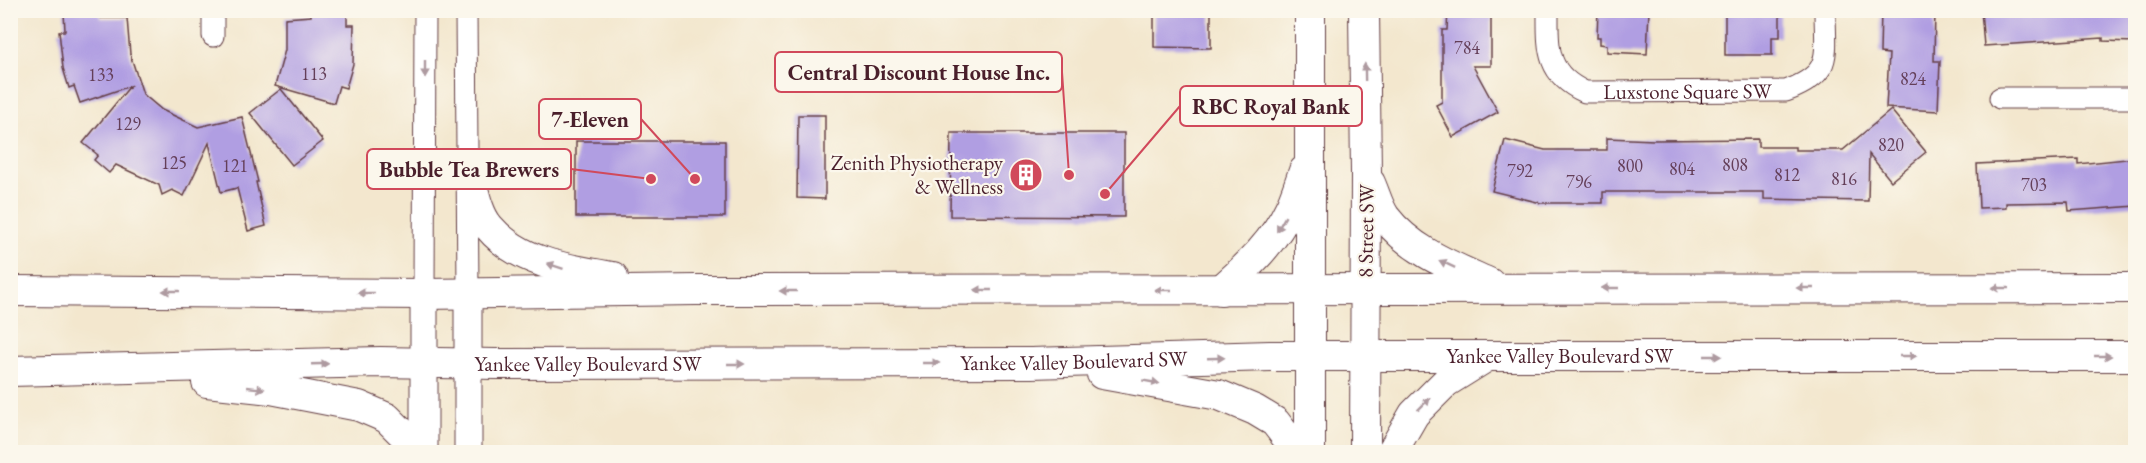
<svg xmlns="http://www.w3.org/2000/svg" width="2146" height="463" viewBox="0 0 2146 463" font-family="'EB Garamond',serif">
<rect width="100%" height="100%" fill="#fbf7ec"/>
<filter id="ink" filterUnits="userSpaceOnUse"><feTurbulence type="fractalNoise" baseFrequency=".0167" numOctaves="2"/><feDisplacementMap in="SourceGraphic" scale="12" xChannelSelector="R" yChannelSelector="G"/><feConvolveMatrix kernelMatrix="1 2 1 2 8 2 1 2 1" color-interpolation-filters="sRGB"/></filter>
<filter id="wash" filterUnits="userSpaceOnUse"><feTurbulence type="fractalNoise" baseFrequency=".008" numOctaves="4" result="noise"/><feDisplacementMap in="SourceGraphic" scale="24" xChannelSelector="R" yChannelSelector="G"/><feGaussianBlur stdDeviation="1.35" result="paint"/><feColorMatrix in="noise" values="0 0 0 0 0 0 0 0 0 0 0 0 0 0 0 0 0 1.4 0 .05"/><feComposite in="paint" operator="in"/></filter>
<g filter="url(#wash)">
<rect width="100%" height="100%" fill="#f3e7ce"/>
<g id="blocks">
<!-- building -->
<g fill="#b09ee2">
<path d="M100 10 101 18H127L130 54 143 94 162 110 198 127 242 117 258 182H256L266 226 248 231 237 188 221 192 209 143 184 196 172 190 162 195 159 185 116 165 109 173 94 160 98 155 83 143 130 86 80 103 74 86 69 88 63 68 59 31H65L64 12Z"/>
<path d="M311 10H347V25H354L353 64 346 88 339 86 334 103 275 86 285 50V18L311 16Z"/>
<path d="M1154 10H1211V48L1154 47Z"/>
<path d="M1448 10H1491V66H1473L1498 112 1453 137 1436 105 1442 102V30H1447Z"/>
<path d="M1598 10H1649L1647 54 1607 52V45L1600 44V37H1597Z"/>
<path d="M1725 10H1780V37H1772V55H1725Z"/>
<path d="M1881 10H1935L1934 61H1940L1938 111 1886 108 1889 54 1880 53Z"/>
<path d="M1981 10H2136V42L2103 41V38L1984 46Z"/>
<path d="M281 89 323 141 292 165 250 113Z"/>
<path d="M1891 110 1926 152 1891 181 1869 154 1868 201 1764 199V192H1603V203H1541L1492 191 1505 140 1545 150H1607V138L1654 140 1758 139V147H1795V150H1843Z"/>
<path d="M798 115H825V199L797 198Z"/>
<path d="M951 133H1124V217L950 216Z"/>
<rect x="576" y="141" width="149" height="76"/>
<path d="M2136 158V206L2069 211 2068 202 2006 203V207L1979 208 1977 164 2078 159V164Z"/>
</g>
</g>
</g>
<g filter="url(#ink)">
<use href="#blocks" fill-opacity="0" stroke="#633d43" stroke-width="1.5"/>
<g fill="none" stroke-linecap="round" stroke-linejoin="round">
<!-- minor casing -->
<g stroke="#633d43" stroke-width="23">
<g id="minor">
<path d="M466 10 468 293"/>
<path id="s1" d="M1548 10C1548 49 1546 74 1585 92L1786 91C1834 73 1825 56 1825 10"/>
<path d="M213 36V10"/>
<path d="M2000 98H2136"/>
<path d="M424 294 425 10"/>
</g>
</g>
<!-- tertiary casing -->
<g stroke="#633d43" stroke-width="29">
<g id="tertiary">
<path d="M424 294V452"/>
<path d="M468 452V293"/>
</g>
</g>
<!-- secondary casing -->
<g stroke="#633d43" stroke-width="32">
<g id="secondary">
<path d="M1310 10V452"/>
<path d="M1364 10 1366 173 1365 452"/>
<path d="M467 166C473 185 476 212 489 227 519 263 570 270 613 277"/>
<path d="M1370 183C1375 194 1378 207 1385 217 1411 251 1451 266 1489 283"/>
<path d="M1221 290C1249 265 1275 241 1291 206 1296 195 1300 182 1304 171"/>
<path d="M10 291 424 294 696 290 2136 288"/>
<path id="s2" d="M10 371 380 362 495 364 1031 363 1270 356H2136"/>
<path d="M1102 374 1219 395 1255 410 1275 422 1298 452"/>
<path d="M207 382 271 389 359 406 387 418 410 441 415 452"/>
<path d="M1392 452 1414 414 1446 382 1486 357"/>
</g>
</g>
<!-- minor -->
<use href="#minor" stroke="#fff" stroke-width="21"/>
<!-- tertiary -->
<use href="#tertiary" stroke="#fff" stroke-width="27"/>
<!-- secondary -->
<use href="#secondary" stroke="#fff" stroke-width="30"/>
</g>
<!-- one-way arrows -->
<defs><path id="oneway-solid" d="M-6-.8H1V-3.2L6.5 0L1 3.2V.8H-6Z" transform="scale(1.5)"/></defs>
<g fill="#ae9aa0">
<use href="#oneway-solid" transform="translate(425 69) rotate(90)"/>
<use href="#oneway-solid" transform="translate(1365 72) rotate(-91)"/>
<use href="#oneway-solid" transform="translate(1281 224) rotate(120)"/>
<use href="#oneway-solid" transform="translate(1447 264) rotate(-155)"/>
<use href="#oneway-solid" transform="translate(555 266) rotate(-161)"/>
<use href="#oneway-solid" transform="translate(1610 288) rotate(-180)"/>
<use href="#oneway-solid" transform="translate(1805 288) rotate(-180)"/>
<use href="#oneway-solid" transform="translate(2000 288) rotate(-180)"/>
<use href="#oneway-solid" transform="translate(983 290) rotate(180)"/>
<use href="#oneway-solid" transform="translate(1163 290) rotate(180)"/>
<use href="#oneway-solid" transform="translate(171 291) rotate(-180)"/>
<use href="#oneway-solid" transform="translate(788 291) rotate(-180)"/>
<use href="#oneway-solid" transform="translate(366 293) rotate(-180)"/>
<use href="#oneway-solid" transform="translate(1713 356)"/>
<use href="#oneway-solid" transform="translate(1908 356)"/>
<use href="#oneway-solid" transform="translate(2103 356)"/>
<use href="#oneway-solid" transform="translate(1216 358) rotate(-2)"/>
<use href="#oneway-solid" transform="translate(931 363)"/>
<use href="#oneway-solid" transform="translate(320 364) rotate(-2)"/>
<use href="#oneway-solid" transform="translate(736 364)"/>
<use href="#oneway-solid" transform="translate(1151 382) rotate(10)"/>
<use href="#oneway-solid" transform="translate(256 388) rotate(6)"/>
<use href="#oneway-solid" transform="translate(1424 404) rotate(-45)"/>
</g>
</g>
<!-- icons -->
<defs>
<g id="building-disc" transform="scale(1.725)"><circle r="9.5" fill="#d1495b" stroke="#fbf7ec"/><path d="M-4-6H4V6H1V3H-1V6H-4ZM-2.5-4.3h1.7v1.8h-1.7ZM.8-4.3h1.7v1.8H.8ZM-2.5-1h1.7V.8h-1.7ZM.8-1h1.7V.8H.8Z" fill="#fff"/></g>
</defs>
<g fill-rule="evenodd">
<use href="#building-disc" x="1026" y="175"/>
</g>
<g text-anchor="middle" stroke-width="4.5" stroke-linejoin="round" paint-order="stroke">
<!-- number labels -->
<g font-size="18" fill="#643f59">
<text x="1467" y="54">784</text>
<text x="314" y="80">113</text>
<text x="101" y="81">133</text>
<text x="1913" y="85">824</text>
<text x="128" y="130">129</text>
<text x="1891" y="151">820</text>
<text x="174" y="169">125</text>
<text x="1735" y="171">808</text>
<text x="235" y="172">121</text>
<text x="1630" y="172">800</text>
<text x="1682" y="175">804</text>
<text x="1520" y="177">792</text>
<text x="1787" y="181">812</text>
<text x="1844" y="185">816</text>
<text x="1579" y="188">796</text>
<text x="2034" y="191">703</text>
</g>
<!-- street labels -->
<g font-size="21" fill="#4a1f2b" stroke="#fbf7ec">
<text dy="7" stroke="none"><textPath href="#s1" startOffset="200">Luxstone Square SW</textPath></text>
<text transform="translate(1366 231) rotate(-89)" y="7">8 Street SW</text>
<text dy="7" stroke="none"><textPath href="#s2" startOffset="1550">Yankee Valley Boulevard SW</textPath></text>
<text dy="7" stroke="none"><textPath href="#s2" startOffset="1064">Yankee Valley Boulevard SW</textPath></text>
<text dy="7" stroke="none"><textPath href="#s2" startOffset="578">Yankee Valley Boulevard SW</textPath></text>
</g>
<!-- poi labels -->
<g font-size="21" fill="#4a1f2b" stroke="#fbf7ec" text-anchor="end">
<text x="1003" y="170">Zenith Physiotherapy<tspan x="1003" dy="24">&amp; Wellness</tspan></text>
</g>
</g>
<!-- callouts -->
<path fill="none" stroke="#d1495b" stroke-width="2" d="M1069 175L1062 72M1105 194L1180 106M695 179L641 119M651 179L571 169"/>
<g fill="#d1495b" stroke="#fbf7ec" stroke-width="2">
<circle cx="1069" cy="175" r="6"/>
<circle cx="1105" cy="194" r="6"/>
<circle cx="695" cy="179" r="6"/>
<circle cx="651" cy="179" r="6"/>
</g>
<g fill="#fbf7ec" stroke="#d1495b" stroke-width="2">
<rect x="775" y="52" width="287" height="40" rx="6"/>
<rect x="1180" y="86" width="182" height="40" rx="6"/>
<rect x="539" y="99" width="102" height="40" rx="6"/>
<rect x="367" y="149" width="204" height="40" rx="6"/>
</g>
<g font-size="22" text-anchor="middle" font-weight="bold" fill="#4a1f2b">
<text x="919" y="80">Central Discount House Inc.</text>
<text x="1271" y="114">RBC Royal Bank</text>
<text x="590" y="127">7-Eleven</text>
<text x="469" y="177">Bubble Tea Brewers</text>
</g>
<!-- margin -->
<rect width="2146" height="463" fill="none" stroke="#fbf7ec" stroke-width="36"/>
</svg>
